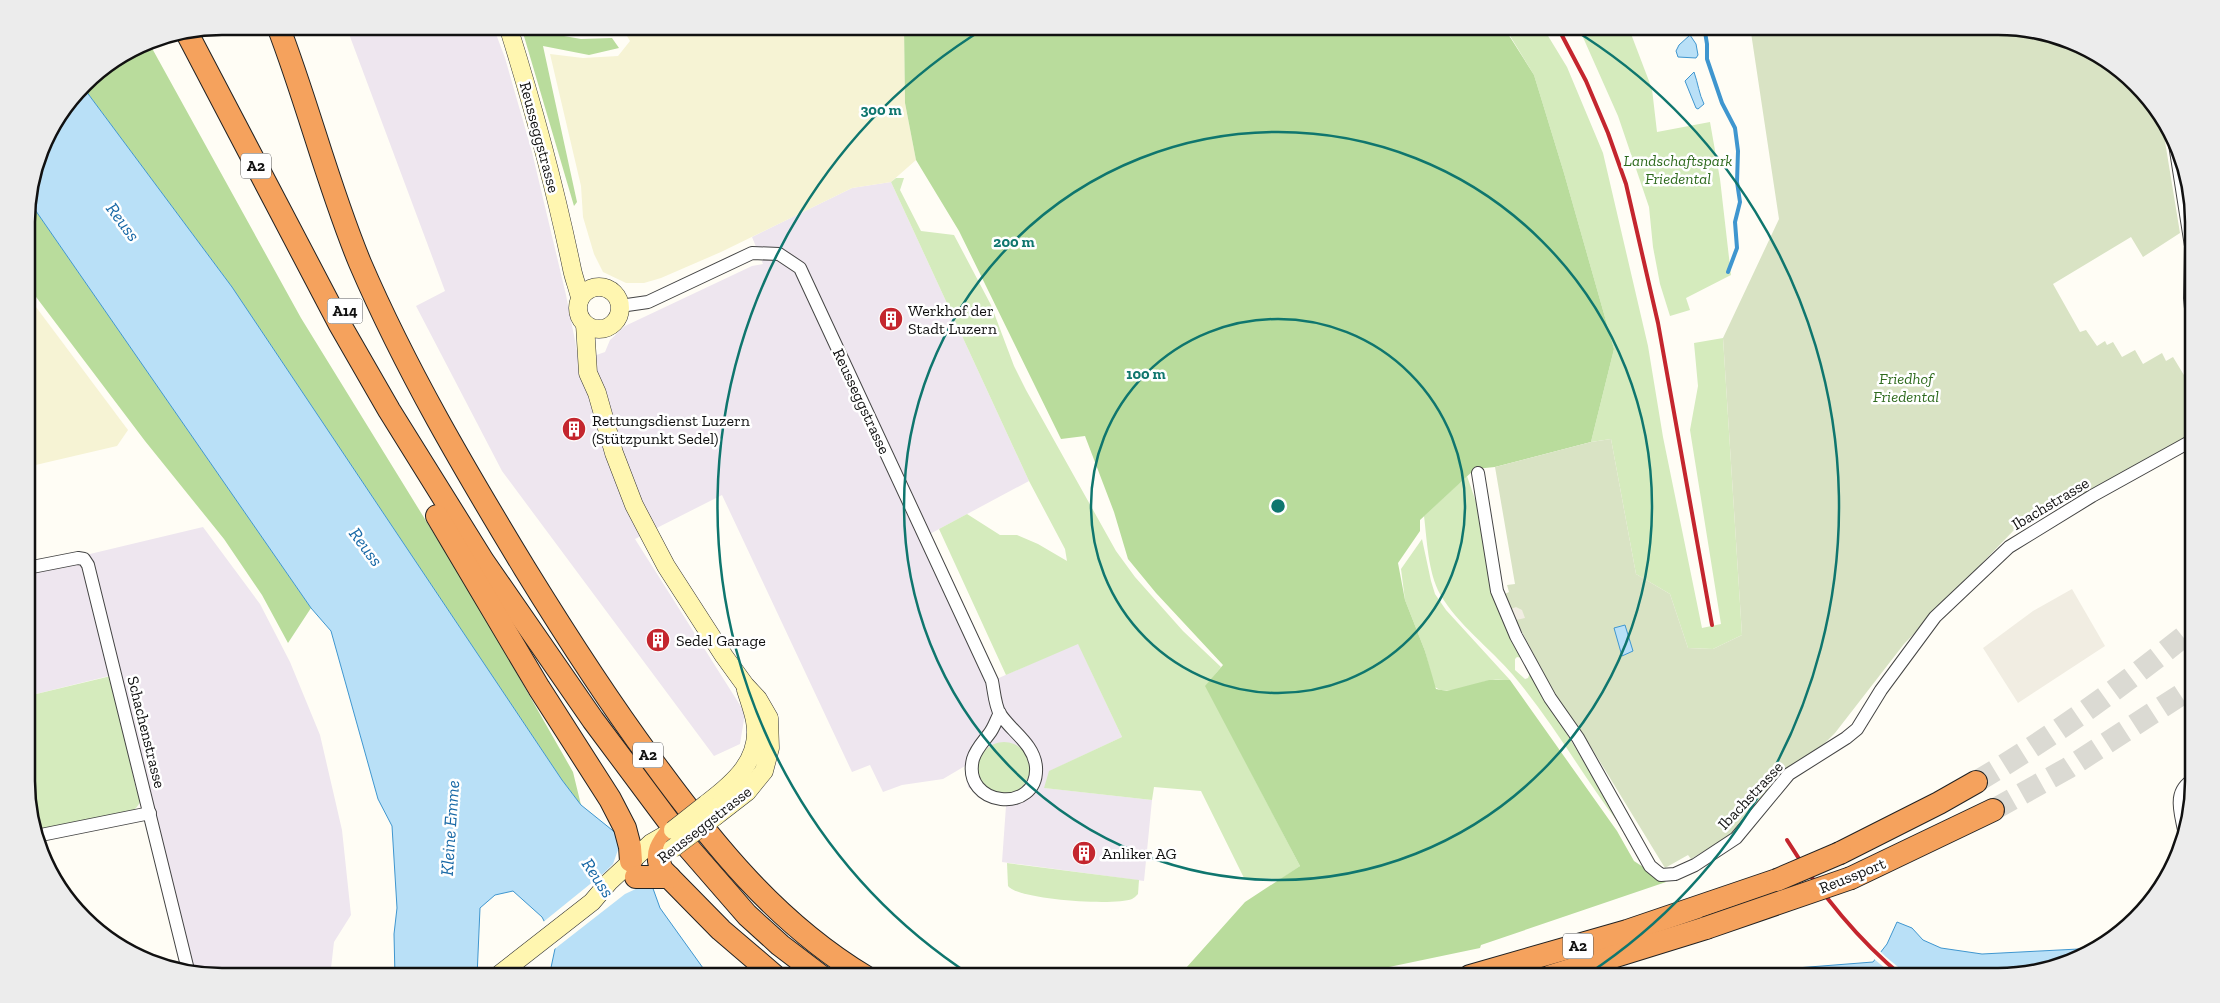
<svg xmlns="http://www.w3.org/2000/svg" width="2220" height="1003" viewBox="0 0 2220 1003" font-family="'Zilla Slab',serif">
<rect width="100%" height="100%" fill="#fffdf5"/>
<!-- industrial -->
<g fill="#eee6ef">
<path d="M346 26H493L505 58 532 152 566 295 579 361 605 352 610 340 625 326 752 266 763 264 752 237 852 188 891 182 1029 481 926 536 992 681 1078 643 1122 737 1050 771 1045 788 1152 800 1144 881 1002 862 1006 806 982 798 968 787 965 766 943 779 902 785 883 792 870 765 852 772 722 495 635 539 745 713 740 744 714 756 502 471 416 306 445 291Z"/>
<path d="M203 527 260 604 290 662 320 735 342 830 351 915 334 942 330 977H222L193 971 121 673 28 696 27 569Z"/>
</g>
<!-- farmland -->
<g fill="#f6f3d4">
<path d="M621 26H904L905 103 916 160 891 182 852 188 721 252 661 278 644 283H626L603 272 594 254 583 217 581 186 550 54 583 58 618 56 630 41Z"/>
<path d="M27 295 128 430 117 446 27 467Z"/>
</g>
<!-- green -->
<g fill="#d5ebbd">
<path d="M1504 26H1542L1567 67 1603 153 1648 346 1663 437 1702 628 1721 624 1690 430 1698 386 1694 343 1723 338 1742 635 1713 649 1688 648 1670 594 1636 574 1611 439 1591 442 1614 349 1564 173 1534 75Z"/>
<path d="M1578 26H1628L1652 89 1657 132 1710 122 1720 179 1731 275 1686 298 1690 310 1670 316 1660 284 1653 247 1649 207 1618 116Z"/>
<path d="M896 178H904L900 190 921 231 954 235 991 305 1014 366 1026 390 1116 551 1135 577 1183 631 1221 667 1206 686 1300 866 1281 879 1244 878 1201 791 1154 787 1152 800 1044 788 1049 771 1122 737 1078 644 1006 675 939 529 967 514 1000 535H1017L1038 544 1067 561 1065 549 1029 481 891 182Z"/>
<path d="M1467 476 1476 502 1488 568 1522 658 1517 657 1515 659V670L1525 679 1528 678 1530 673 1599 787 1617 821C1581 773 1552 721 1513 675 1490 648 1458 625 1440 594 1428 572 1427 540 1424 516Z"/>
<path d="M1422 539 1431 581 1435 594 1446 610 1510 680C1503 680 1494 679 1487 681 1473 684 1446 698 1434 686L1425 651 1405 600 1401 569Z"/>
<path d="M111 676 136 789C143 797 141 804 134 810L34 831 28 807V696Z"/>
<circle cx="1004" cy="768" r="26"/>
<path d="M1007 863 1139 880 1138 894C1136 896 1134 898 1132 899 1115 906 1018 900 1008 886Z"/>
</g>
<!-- forest -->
<g fill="#b9dc9c">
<path d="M521 26H550L564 36 581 39 612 38 619 48 589 55 543 46 577 202 574 206Z"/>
<path d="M904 26H1503L1534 75 1564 173 1614 349 1591 442 1495 467 1475 469 1420 520V531L1398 563 1405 600 1425 651 1436 689 1447 691 1489 680H1510L1617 831 1634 861 1666 882 1481 945 1480 948 1346 976 1181 977 1186 968 1245 902 1300 866 1205 686 1223 665 1156 593 1128 559 1114 512 1085 436 1061 439 959 231 916 160 905 103Z"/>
<path d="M148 41 301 318 476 602 573 772 581 805 562 780 232 287 83 87 93 75Z"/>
<path d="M29 201 311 608 288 643 262 595 224 539 145 441 27 285V209Z"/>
</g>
<!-- cemetery -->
<path fill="#d9e3c4" d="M1750 26H1998L2073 41 2118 67 2154 103 2161 117 2180 233 2143 257 2131 237 2053 284 2080 332 2086 330 2097 346 2105 341 2107 345 2113 342 2122 357 2135 350 2143 364 2162 353 2166 361 2173 357 2193 390V433L2156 455 2015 529 1904 644 1835 733 1736 832 1691 859 1688 855 1665 868 1583 734 1560 705 1503 595 1509 592 1507 585 1515 584 1495 467 1591 442 1611 439 1636 574 1670 594 1688 648 1713 649 1742 635 1723 338 1779 219Z"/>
<!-- plaza -->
<g fill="#f1ede2">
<path d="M2072 589 2105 646 2018 703 1983 648 2033 611Z"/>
<path d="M1516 607 1522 610 1525 618 1516 620 1511 609Z"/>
</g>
<!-- water -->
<g fill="#b9e0f7" stroke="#3f96cf">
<path d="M1690 35 1696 44 1698 55 1696 58 1678 57 1676 51 1679 45Z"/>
<path d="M1694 72C1698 83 1699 94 1704 104L1698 109 1696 108 1685 81Z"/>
<path d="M83 87 232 287 562 780 581 805 622 838 642 858 660 908 703 968 712 977H549L556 944 542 917 513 891 495 895 480 908 477 977H395L394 934 397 908 392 826 378 799 331 631 311 608 29 201 47 135Z"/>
<path d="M1625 625 1633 651 1622 656 1614 628Z"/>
<path d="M1897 922 1912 928 1923 940 1941 948 1982 954 2098 948 2061 966 2011 976H1447L1590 955 1638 973 1758 971 1873 962 1887 944Z"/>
</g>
<!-- pier -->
<g fill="#fffdf5">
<path d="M619 847 644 856 654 885 640 887 625 894 552 951 554 944 542 923 605 872 613 864Z"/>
<path d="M1879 950 1886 957 1909 976H1895L1880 964 1873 958Z"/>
<path d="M1590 952 1643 970 1623 976H1445L1447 974Z"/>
</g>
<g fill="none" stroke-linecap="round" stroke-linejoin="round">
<!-- stream -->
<path stroke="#3f96cf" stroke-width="4" d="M1704 26 1707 44V59L1722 103 1735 128 1738 151 1737 182 1740 202 1735 222 1737 248 1728 272"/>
<!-- highway-tunnel -->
<g stroke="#dbdad3" stroke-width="22" stroke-dasharray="22 11" stroke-linecap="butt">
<path d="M1976 782C2052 737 2124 685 2193 629"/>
<path d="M1993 810 2068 768 2193 687"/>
</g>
<!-- street casing -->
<g stroke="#444" stroke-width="14">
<g id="street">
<path d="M2174 138 2191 246 2190 298 2192 319"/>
<path d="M620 306 648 302 752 253 779 254 800 268 992 681C994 691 995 706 1000 714 1012 732 1034 744 1036 767 1039 815 961 807 973 759 976 749 983 742 989 734 994 728 996 720 1000 713"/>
<path d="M1478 473 1497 591 1516 636 1550 698 1578 738 1650 866 1661 875 1675 874 1695 865 1736 838 1789 774 1846 738 1857 729 1881 690 1935 617 2009 547 2092 496 2193 440"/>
<path d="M27 568 78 558 84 559 88 565 188 970"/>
<path d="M2184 830C2180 810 2173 791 2194 779"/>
<path d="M36 836 150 813"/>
</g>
</g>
<!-- secondary casing -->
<g stroke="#333" stroke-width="19">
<g id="secondary">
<path d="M508 26C533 106 555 187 572 269 574 279 578 288 580 298"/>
<circle cx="599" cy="308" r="21"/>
<path d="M585 324 588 373 597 393 614 453 634 505 666 566 724 656 745 685 758 699 769 718 770 748 764 771 747 792 716 816"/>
<path d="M706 804C734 783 762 759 755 721 753 710 749 700 746 690"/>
<path d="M496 977 592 902 609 882 651 843 672 831"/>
</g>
</g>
<!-- highway casing -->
<g stroke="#222" stroke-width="24">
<g id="highway">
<path d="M278 26C308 104 328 186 360 263 406 370 465 470 525 569 565 634 606 698 651 759 712 843 776 923 866 977"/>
<path d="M187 33 339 323 389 410 483 561 593 720 687 846 747 915 780 945 822 977"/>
<path d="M437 516 539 688 610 799 625 828 630 847 631 861"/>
<path d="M673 830C662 843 654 854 662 870L721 930 776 977"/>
<path d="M1840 853 1939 803 1976 782"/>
<path d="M636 877H669"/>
<path d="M1851 878 1993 810"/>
<path d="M1470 976 1627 931 1777 880"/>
<path d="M1551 976 1706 928"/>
</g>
</g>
<!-- street -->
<use href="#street" stroke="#fff" stroke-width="12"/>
<!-- secondary -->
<use href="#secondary" stroke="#fff6b0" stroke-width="18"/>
<!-- highway -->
<use href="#highway" stroke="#f5a25d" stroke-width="22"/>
<!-- rail -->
<g stroke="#c4262e" stroke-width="4">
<path d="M1557 26 1586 81 1608 133 1626 184 1658 323 1712 625"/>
<path d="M1787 840C1818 890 1856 938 1902 976"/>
</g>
<!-- secondary-bridge casing -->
<g stroke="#333" stroke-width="19" stroke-linecap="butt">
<g id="secondary-bridge">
<path d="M673 830 706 804"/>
<path d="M672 849 716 816"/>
</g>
</g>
<!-- highway-bridge casing -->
<g stroke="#222" stroke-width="24" stroke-linecap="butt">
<g id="highway-bridge">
<path d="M1777 880 1840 853"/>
<path d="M1706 928 1851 878"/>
</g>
</g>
<!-- secondary-bridge -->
<use href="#secondary-bridge" stroke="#fff6b0" stroke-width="18"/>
<!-- highway-bridge -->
<use href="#highway-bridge" stroke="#f5a25d" stroke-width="22"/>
</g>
<!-- distance rings -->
<g fill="none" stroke="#0f766e" stroke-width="2.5">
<circle cx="1278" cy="506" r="187"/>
<circle cx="1278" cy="506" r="374"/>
<path d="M972 976A561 561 0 0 1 985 28M1571 28A561 561 0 0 1 1588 974"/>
</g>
<!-- icons -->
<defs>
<g id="building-disc" transform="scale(1.25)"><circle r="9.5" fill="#c4262e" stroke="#fff"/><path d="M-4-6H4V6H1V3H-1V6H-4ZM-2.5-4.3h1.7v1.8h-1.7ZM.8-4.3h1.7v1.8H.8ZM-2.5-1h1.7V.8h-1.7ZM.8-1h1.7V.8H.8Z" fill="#fff"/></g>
</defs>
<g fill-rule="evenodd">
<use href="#building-disc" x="891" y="319"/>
<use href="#building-disc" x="574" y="429"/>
<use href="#building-disc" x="658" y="640"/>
<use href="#building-disc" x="1084" y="853"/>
</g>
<g text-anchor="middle" stroke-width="5" stroke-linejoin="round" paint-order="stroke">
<!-- shield labels -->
<g fill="#fff" stroke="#585858" stroke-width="1">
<rect x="241" y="153.5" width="30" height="25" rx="4"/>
<rect x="327.5" y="298.5" width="35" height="25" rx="4"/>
<rect x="633" y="742.5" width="30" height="25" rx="4"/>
<rect x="1563" y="933.5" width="30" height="25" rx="4"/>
</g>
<g font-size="15" font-weight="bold" fill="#111">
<text x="256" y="171">A2</text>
<text x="345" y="316">A14</text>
<text x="648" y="760">A2</text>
<text x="1578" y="951">A2</text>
</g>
<!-- street labels -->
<g font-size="16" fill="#111" stroke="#fff">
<text transform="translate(540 137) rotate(75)" y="6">Reusseggstrasse</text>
<text transform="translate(862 401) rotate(65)" y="6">Reusseggstrasse</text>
<text transform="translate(2050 503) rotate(-31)" y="6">Ibachstrasse</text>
<text transform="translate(147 732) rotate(76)" y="6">Schachenstrasse</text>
<text transform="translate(1750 795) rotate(-47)" y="6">Ibachstrasse</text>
<text transform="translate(704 824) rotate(-38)" y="6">Reusseggstrasse</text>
<text transform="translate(1852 875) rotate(-22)" y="6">Reussport</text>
</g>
<!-- park labels -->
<g font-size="16" font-style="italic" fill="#2f6b1f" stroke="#fff">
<text x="1678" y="166">Landschaftspark<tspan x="1678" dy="18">Friedental</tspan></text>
<text x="1906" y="384">Friedhof<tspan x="1906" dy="18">Friedental</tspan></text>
</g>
<!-- poi labels -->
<g font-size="16" fill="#111" stroke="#fff" text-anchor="start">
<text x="908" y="316">Werkhof der<tspan x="908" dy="18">Stadt Luzern</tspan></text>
<text x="592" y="426">Rettungsdienst Luzern<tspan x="592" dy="18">(Stützpunkt Sedel)</tspan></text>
<text x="676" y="646">Sedel Garage</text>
<text x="1102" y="859">Anliker AG</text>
</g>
<!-- water labels -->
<g font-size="18" font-style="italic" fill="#1768a6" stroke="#fff">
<text transform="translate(123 222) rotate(53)" y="6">Reuss</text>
<text transform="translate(366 547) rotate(53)" y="6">Reuss</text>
<text transform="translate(450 828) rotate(-86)" y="6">Kleine Emme</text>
<text transform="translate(598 878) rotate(56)" y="6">Reuss</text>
</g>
</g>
<!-- crop -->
<path d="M0 0H2220V1003H0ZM222 35H1998A187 187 0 0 1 2185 222V781A187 187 0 0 1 1998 968H222A187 187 0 0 1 35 781V222A187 187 0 0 1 222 35Z" fill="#ececec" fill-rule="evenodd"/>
<path fill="none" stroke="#111" stroke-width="2.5" d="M222 35H1998A187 187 0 0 1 2185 222V781A187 187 0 0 1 1998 968H222A187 187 0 0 1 35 781V222A187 187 0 0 1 222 35Z"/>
<circle cx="1278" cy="506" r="8" fill="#0f766e" stroke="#fff" stroke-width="2.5"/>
<g font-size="15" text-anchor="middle" font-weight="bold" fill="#0f766e" stroke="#fff" stroke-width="5" stroke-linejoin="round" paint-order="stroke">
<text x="881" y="115">300 m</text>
<text x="1014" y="247">200 m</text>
<text x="1146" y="379">100 m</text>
</g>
</svg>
